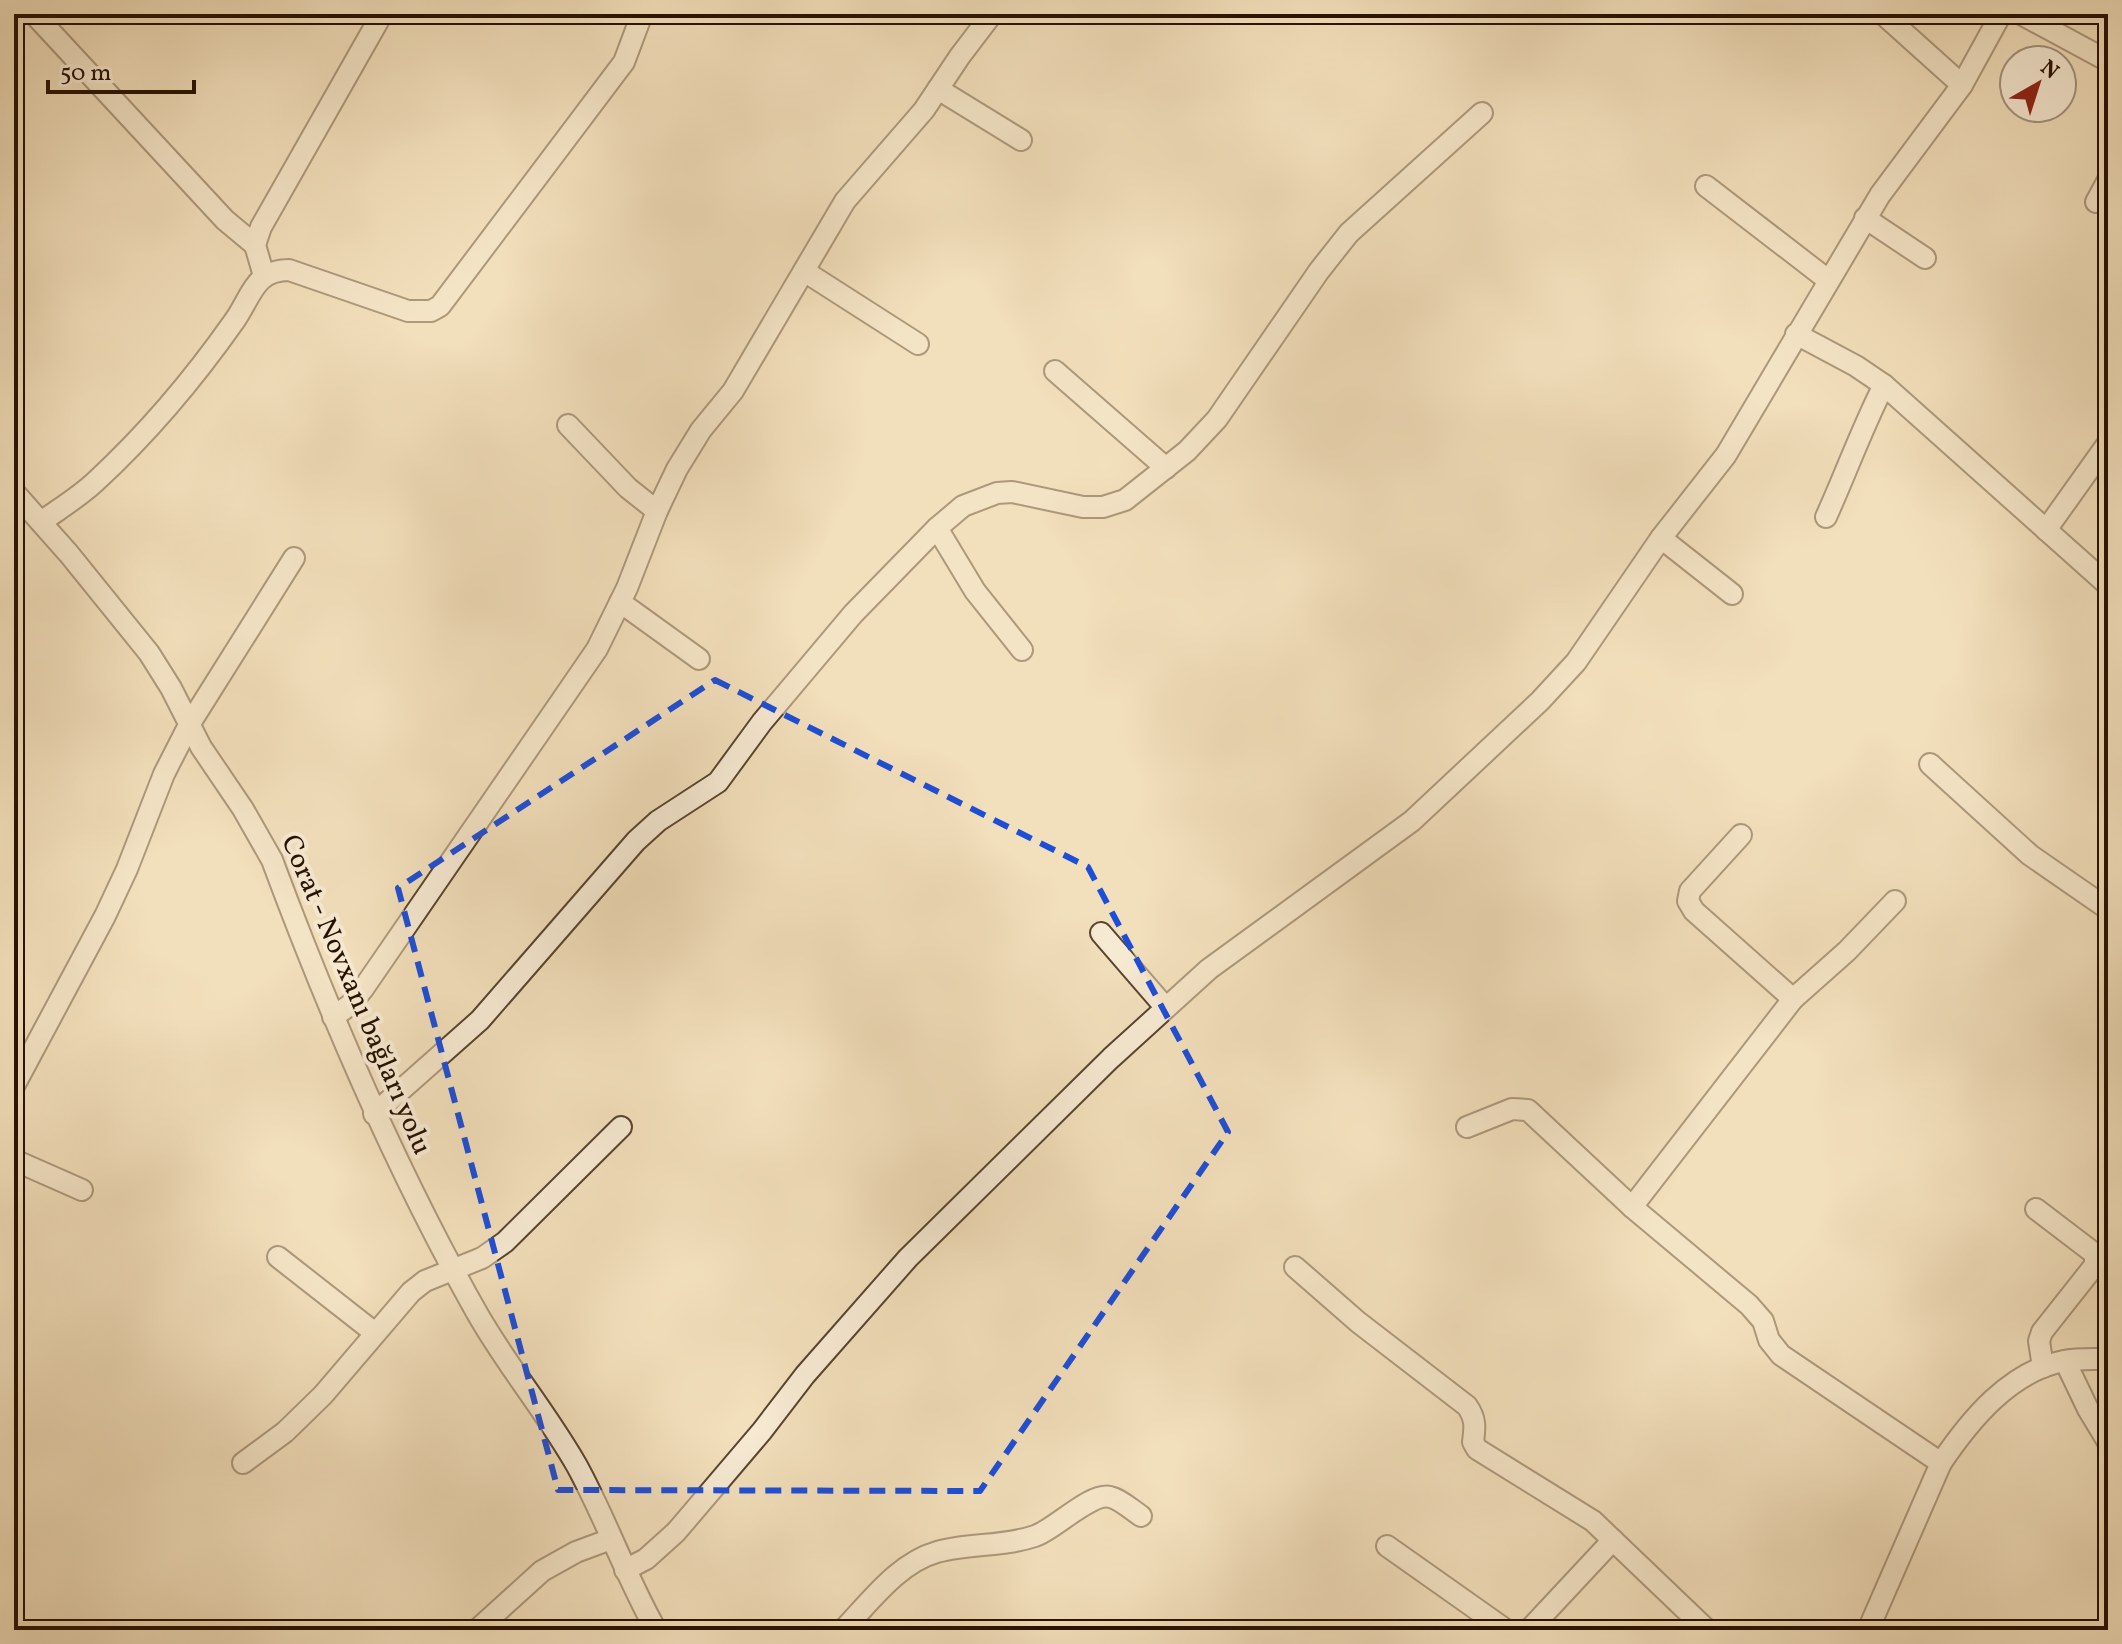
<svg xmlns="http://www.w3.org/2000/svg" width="2122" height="1644" viewBox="0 0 2122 1644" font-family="Vollkorn,serif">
<rect width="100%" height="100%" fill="#f2dfbb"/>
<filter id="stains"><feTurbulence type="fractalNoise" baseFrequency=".0025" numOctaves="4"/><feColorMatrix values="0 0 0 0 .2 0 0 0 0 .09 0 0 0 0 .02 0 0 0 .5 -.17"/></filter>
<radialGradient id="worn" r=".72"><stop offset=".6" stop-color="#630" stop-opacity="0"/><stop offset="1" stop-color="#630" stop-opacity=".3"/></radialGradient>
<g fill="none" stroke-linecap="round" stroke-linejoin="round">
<!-- minor casing -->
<g stroke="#59442f" stroke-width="24">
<g id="minor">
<path d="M34 14 225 220 255 245"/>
<path d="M1883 14 1962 85"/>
<path d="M2021 14 2108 61"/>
<path d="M938 89 1021 140"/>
<path d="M1706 186 1828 280"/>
<path d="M2096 202 2108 180"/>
<path d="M1865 218 1925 258"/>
<path d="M804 271 918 344"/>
<path d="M264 276 255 245 261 227 382 14"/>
<path d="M1796 334 1856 366 1884 385 2108 585"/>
<path d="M1055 371 1166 468"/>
<path d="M568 425 628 488 657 511"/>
<path d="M14 492 69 554 149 653 171 688 201 747 243 809 272 860C330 1016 395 1168 477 1313 507 1366 547 1413 577 1466 606 1519 626 1577 656 1630"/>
<path d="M1826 517C1846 473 1862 428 1884 385"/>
<path d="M41 522C59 509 79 497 95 482 146 435 195 377 235 320 252 295 255 270 289 270L408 311H431L440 306 624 62 642 14"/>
<path d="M937 528 975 591 1022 650"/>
<path d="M2046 530 2108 443"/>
<path d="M1661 538 1732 594"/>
<path d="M620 602 699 659"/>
<path d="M1930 764 2030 855 2108 909"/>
<path d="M1741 835 1690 891 1688 901 1694 911 1793 999"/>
<path d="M1101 933 1165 1007"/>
<path d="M333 1017 350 1005 363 989 597 649 627 588 657 511 677 469 701 430 733 391 845 201 924 110 960 56 992 14"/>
<path d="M14 1086 105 916 127 869 164 774 189 725 294 558"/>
<path d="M374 1114 480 1020 636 841 658 821 718 782 762 722 853 614 937 528 963 506 997 493 1012 492 1083 507H1103L1125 500 1187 451 1217 419 1319 271 1349 233 1482 113"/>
<path d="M1467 1127 1512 1109 1528 1110 1632 1207 1749 1305 1763 1321 1769 1340 1781 1355 1941 1463"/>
<path d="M14 1160 82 1190"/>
<path d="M1632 1207 1793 999 1847 951 1895 901"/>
<path d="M2036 1209 2095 1254V1265L2042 1332 2039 1341 2043 1367"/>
<path d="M278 1257 375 1333"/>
<path d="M1295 1267 1358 1322 1467 1406C1476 1419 1475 1427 1473 1442L1477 1449 1593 1521 1707 1630"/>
<path d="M2065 1361 2088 1409 2108 1442"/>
<path d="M243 1463 285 1432 323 1395 411 1292 425 1281 482 1258 505 1242 621 1127"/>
<path d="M1387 1546 1506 1630"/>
<path d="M625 1570 646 1559 676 1532 762 1431 805 1375 908 1258 1111 1058 1209 969 1412 821 1540 701 1576 662 1661 538 1726 455 1880 195 1962 85 2001 14"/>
<path d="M477 1630 542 1571 576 1552 611 1539"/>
<path d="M843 1630C870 1602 898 1563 937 1552 969 1543 1003 1547 1035 1536 1054 1530 1091 1492 1110 1497 1120 1499 1132 1510 1141 1516"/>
<path d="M1529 1630 1613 1540"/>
<path d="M1868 1630 1941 1463C1970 1420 2010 1371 2064 1361 2078 1358 2094 1359 2108 1359"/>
</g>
</g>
<!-- minor -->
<use href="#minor" stroke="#f7ead3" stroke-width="20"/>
</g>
<!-- marked area -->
<path d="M0 0H2122V1644H0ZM715 680 1088 867 1228 1132 980 1491 558 1490 398 888Z" fill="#f2dfbb" fill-opacity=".55" fill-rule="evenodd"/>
<path fill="none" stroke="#1d4ed8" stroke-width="6" stroke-dasharray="16 10" stroke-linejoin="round" d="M715 680 1088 867 1228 1132 980 1491 558 1490 398 888Z"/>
<g text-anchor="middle" stroke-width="8" stroke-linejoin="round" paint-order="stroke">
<!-- street labels -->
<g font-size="28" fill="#261100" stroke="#f7ead3">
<text transform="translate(358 994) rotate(67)" y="10">Corat - Novxanı bağları yolu</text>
</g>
</g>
<!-- margin -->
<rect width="2122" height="1644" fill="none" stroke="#f2dfbb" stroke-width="48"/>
<rect x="16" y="16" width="2090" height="1612" fill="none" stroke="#261100" stroke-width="4"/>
<rect x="24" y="24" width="2074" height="1596" fill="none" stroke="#261100" stroke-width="2"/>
<!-- north arrow -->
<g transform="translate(2038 84) rotate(39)"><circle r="38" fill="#f7ead3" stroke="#a3937f" stroke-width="2"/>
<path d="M0-6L14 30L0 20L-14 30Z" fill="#8f2418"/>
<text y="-12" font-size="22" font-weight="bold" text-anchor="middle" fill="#261100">N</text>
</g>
<!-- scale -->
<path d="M48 80v12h146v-12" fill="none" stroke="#261100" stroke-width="4"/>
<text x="60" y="80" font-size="24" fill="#261100" stroke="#f7ead3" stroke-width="6" paint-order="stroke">50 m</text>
<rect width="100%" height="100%" filter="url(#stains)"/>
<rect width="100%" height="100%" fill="url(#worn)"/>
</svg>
